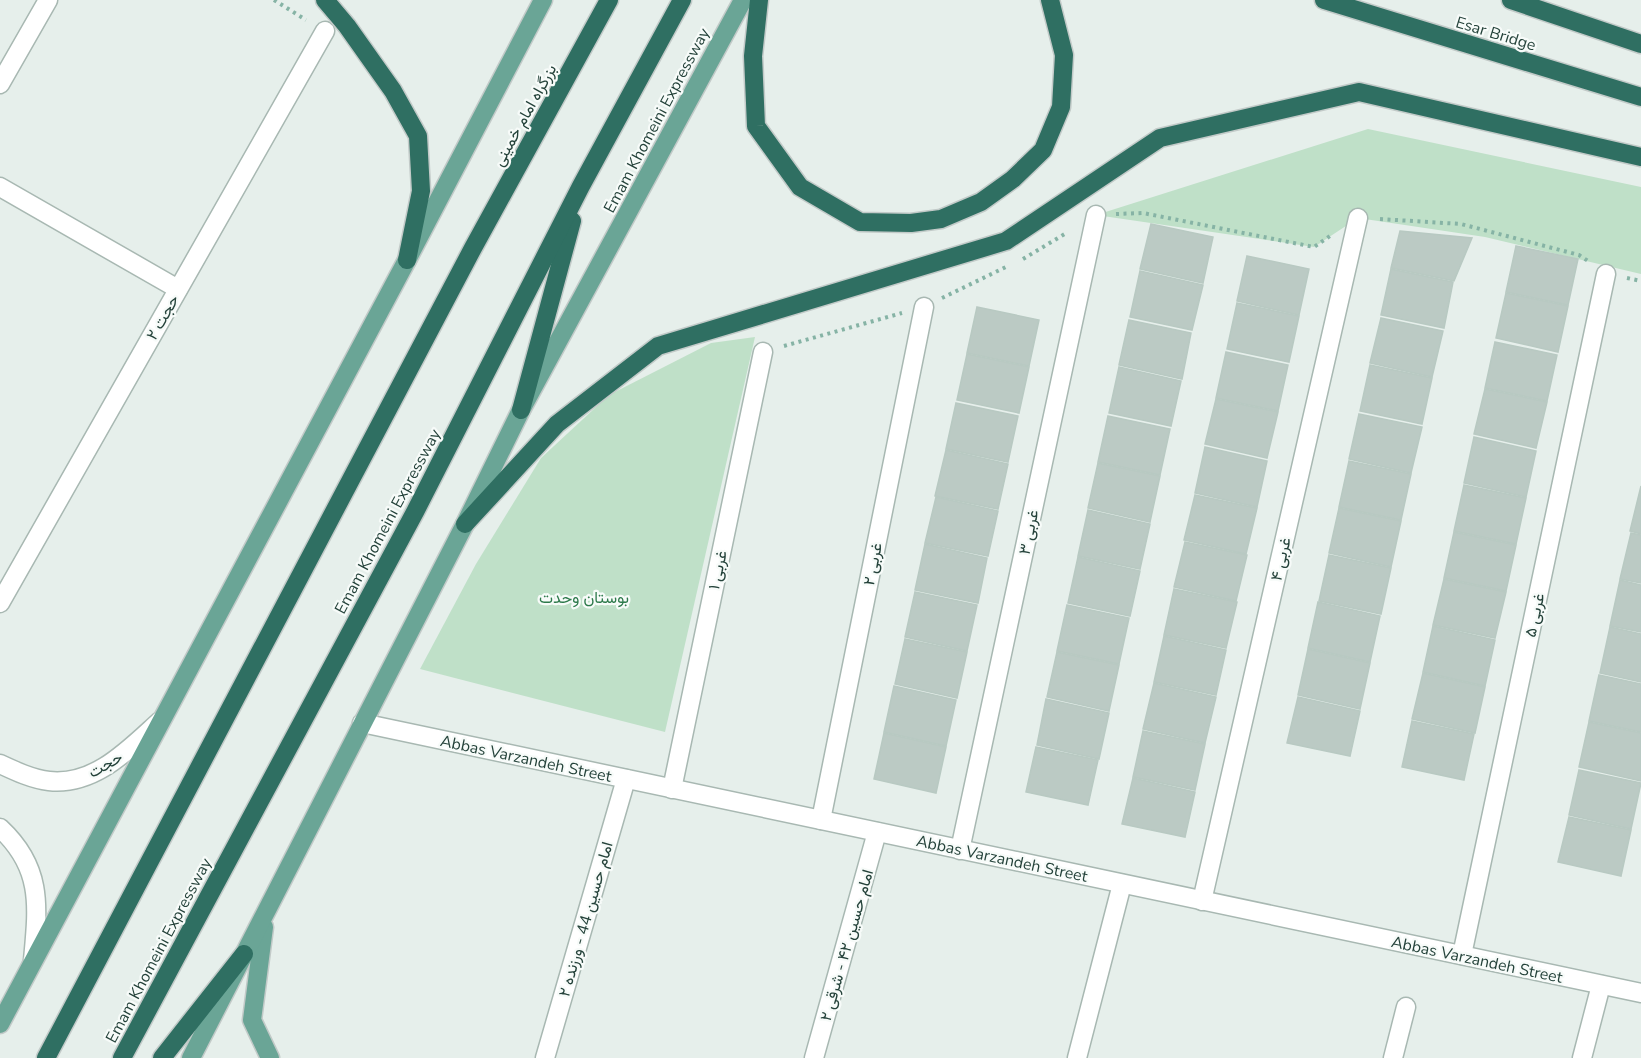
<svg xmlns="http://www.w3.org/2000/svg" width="1641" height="1058" viewBox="0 0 1641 1058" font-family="'Nunito Sans',Vazirmatn,sans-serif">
<rect width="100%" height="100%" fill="#e6efeb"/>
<!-- green -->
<g fill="#bfe0c8">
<path d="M1368 129 1641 187V274L1485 237 1358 218 1314 247 1096 215Z"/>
<path d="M755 337 665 732 420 669 476 564 541 458 609 395 711 343Z"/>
</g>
<!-- building -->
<g fill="#bbcac4" stroke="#b8c9c2" stroke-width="1.5">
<path d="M1151 224 1213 237 1203 283 1140 269Z"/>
<path d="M1400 231 1472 238 1454 281 1391 268Z"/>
<path d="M1516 246 1578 259 1568 305 1506 292Z"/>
<path d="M1247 256 1309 269 1299 315 1237 301Z"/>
<path d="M1391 269 1453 282 1444 328 1381 315Z"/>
<path d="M1140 271 1203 285 1192 330 1130 317Z"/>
<path d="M1506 293 1568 306 1558 352 1496 338Z"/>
<path d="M1237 303 1299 316 1289 362 1227 349Z"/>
<path d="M977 307 1039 320 1029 366 967 353Z"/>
<path d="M1381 318 1443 331 1432 377 1370 363Z"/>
<path d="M1129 320 1191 333 1182 379 1119 365Z"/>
<path d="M1495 342 1557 355 1547 401 1485 388Z"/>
<path d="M1226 352 1288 365 1278 411 1216 398Z"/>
<path d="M967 354 1029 367 1019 413 957 400Z"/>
<path d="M1370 365 1432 378 1422 424 1360 411Z"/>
<path d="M1119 367 1181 381 1171 426 1109 413Z"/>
<path d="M1485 389 1547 402 1536 448 1474 434Z"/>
<path d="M1216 399 1278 412 1267 458 1205 444Z"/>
<path d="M956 403 1018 416 1008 462 946 449Z"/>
<path d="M1359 414 1422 427 1411 473 1349 459Z"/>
<path d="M1108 416 1170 429 1160 475 1098 462Z"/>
<path d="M1474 437 1536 451 1526 497 1464 483Z"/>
<path d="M1205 447 1267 461 1257 507 1195 493Z"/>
<path d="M946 450 1008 464 998 509 935 496Z"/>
<path d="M1349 461 1411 474 1401 520 1339 507Z"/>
<path d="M1098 463 1160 476 1150 522 1088 508Z"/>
<path d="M1464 485 1526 498 1516 544 1454 531Z"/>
<path d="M1641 486V534L1630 531Z"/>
<path d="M1195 495 1257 508 1246 554 1184 540Z"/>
<path d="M936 497 998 511 988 556 925 543Z"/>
<path d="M1339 508 1401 521 1391 567 1329 553Z"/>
<path d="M1088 510 1150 524 1140 569 1078 556Z"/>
<path d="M1454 532 1516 545 1506 591 1444 578Z"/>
<path d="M1631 533 1641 535V583L1620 579Z"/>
<path d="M1185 542 1247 555 1236 601 1174 587Z"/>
<path d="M925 544 987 558 978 603 915 590Z"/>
<path d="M1329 555 1391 568 1381 614 1319 601Z"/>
<path d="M1078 557 1140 571 1130 616 1068 603Z"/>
<path d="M1444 579 1506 592 1495 638 1433 625Z"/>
<path d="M1620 580 1641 585V632L1610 626Z"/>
<path d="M1174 589 1237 602 1226 648 1164 635Z"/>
<path d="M915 592 977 605 967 651 905 637Z"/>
<path d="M1318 602 1380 616 1370 662 1308 648Z"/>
<path d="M1067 605 1129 618 1119 664 1057 651Z"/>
<path d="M1433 626 1495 640 1485 686 1423 672Z"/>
<path d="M1610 627 1641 634V682L1600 673Z"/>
<path d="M1164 636 1226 650 1216 695 1154 682Z"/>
<path d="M905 639 967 652 957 698 895 684Z"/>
<path d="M1308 649 1370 663 1360 709 1298 695Z"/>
<path d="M1057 652 1119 665 1109 711 1047 697Z"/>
<path d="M1423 673 1485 687 1475 733 1412 719Z"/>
<path d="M1599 675 1641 684V732L1589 721Z"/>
<path d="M1154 683 1216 697 1205 743 1143 729Z"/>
<path d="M894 686 956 700 946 746 884 732Z"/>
<path d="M1298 697 1360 711 1350 756 1287 743Z"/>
<path d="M1046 699 1109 713 1099 759 1037 745Z"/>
<path d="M1412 721 1474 734 1464 780 1402 767Z"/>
<path d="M1589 722 1641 733V781L1579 767Z"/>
<path d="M1143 731 1205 744 1195 790 1133 777Z"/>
<path d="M884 733 946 747 936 793 874 779Z"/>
<path d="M1036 747 1098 760 1088 805 1026 792Z"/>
<path d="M1579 770 1641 783 1631 829 1569 815Z"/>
<path d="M1133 778 1195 792 1185 837 1122 824Z"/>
<path d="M1569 817 1631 830 1621 876 1558 862Z"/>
</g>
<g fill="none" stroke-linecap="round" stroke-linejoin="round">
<!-- minor casing -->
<g stroke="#a8b8b2" stroke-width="21">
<g id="minor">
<path d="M0 84 48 0"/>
<path d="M0 187 178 289"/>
<path d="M0 603 325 31"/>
<path d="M362 723 1641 993"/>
<path d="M0 764C15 771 32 779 49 781 95 786 129 749 160 721"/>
<path d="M672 789 763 352"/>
<path d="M821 820 924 307"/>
<path d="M0 828C43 868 38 906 33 960"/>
<path d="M960 850 1096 215"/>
<path d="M1202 901 1358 218"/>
<path d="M1462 955 1606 274"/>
<path d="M545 1058 626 779"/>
<path d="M814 1058 877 832"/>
<path d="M1077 1058 1122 884"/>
<path d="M1393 1058 1406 1007"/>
<path d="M1582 1058 1601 985"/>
</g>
</g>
<!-- major casing -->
<g stroke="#c2cac8" stroke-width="21">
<g id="major">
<path d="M264 927 252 1020 270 1058"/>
<path d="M0 1024 407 260 543 0"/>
<path d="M191 1058 465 524 521 410 743 0"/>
</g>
</g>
<!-- highway casing -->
<g stroke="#c2cac8" stroke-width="21">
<g id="highway">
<path d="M325 0 347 26 393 91 418 136 421 191 407 260"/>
<path d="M759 0 753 56 756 126 800 187 860 222 911 223 941 219 981 202 1013 179 1043 150 1061 107 1064 55 1050 0"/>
<path d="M1324 0 1641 97"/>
<path d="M1511 0 1641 44"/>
<path d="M521 410 572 221"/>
<path d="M465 524 557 424 658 346 1006 241 1160 138 1359 92 1641 157"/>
<path d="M46 1058 473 248 609 0"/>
<path d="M122 1058 415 512 581 186 682 0"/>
<path d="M162 1058 244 954"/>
</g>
</g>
<!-- path -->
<g stroke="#86b3a5" stroke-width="4" stroke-dasharray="3 4.5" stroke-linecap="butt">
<path d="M274 0 306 20"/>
<path d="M1116 214 1143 213 1314 247 1330 236"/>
<path d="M1380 219 1461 224 1579 255 1588 261"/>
<path d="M1023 259 1068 232"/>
<path d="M1627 278 1641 281"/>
<path d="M942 298 1008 266"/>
<path d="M784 346 902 313"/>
</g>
<!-- minor -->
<use href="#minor" stroke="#fff" stroke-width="18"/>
<!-- major -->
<use href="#major" stroke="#6aa596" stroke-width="18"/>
<!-- highway -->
<use href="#highway" stroke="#2f6f62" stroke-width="18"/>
</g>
<g text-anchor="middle" stroke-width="4.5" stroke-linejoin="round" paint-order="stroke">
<!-- street labels -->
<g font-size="16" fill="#24423a" stroke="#f7fbf9">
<text transform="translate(1496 33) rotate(17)" y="6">Esar Bridge</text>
<text transform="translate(524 115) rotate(-61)" y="6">بزرگراه امام خمینی</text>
<text transform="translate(656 120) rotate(-62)" y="6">Emam Khomeini Expressway</text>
<text transform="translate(162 317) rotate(-60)" y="6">حجت ۲</text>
<text transform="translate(387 521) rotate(-62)" y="6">Emam Khomeini Expressway</text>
<text transform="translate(1028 532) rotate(-78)" y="6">غربی ۳</text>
<text transform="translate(1280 559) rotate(-77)" y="6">غربی ۴</text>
<text transform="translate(872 564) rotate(-79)" y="6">غربی ۲</text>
<text transform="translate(717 570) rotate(-78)" y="6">غربی ۱</text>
<text transform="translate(1534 615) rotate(-78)" y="6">غربی ۵</text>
<text transform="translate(526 758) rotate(12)" y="6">Abbas Varzandeh Street</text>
<text transform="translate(105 764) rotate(-30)" y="6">حجت</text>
<text transform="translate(1002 858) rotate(12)" y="6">Abbas Varzandeh Street</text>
<text transform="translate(585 919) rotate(-74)" y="6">امام حسین 44 - ورزنده ۲</text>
<text transform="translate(846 945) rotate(-74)" y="6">امام حسین ۴۲ - شرقی ۲</text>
<text transform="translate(158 950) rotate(-62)" y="6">Emam Khomeini Expressway</text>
<text transform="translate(1477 959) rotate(12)" y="6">Abbas Varzandeh Street</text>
</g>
<!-- park labels -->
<g font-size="16" fill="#2d7a4b" stroke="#f7fbf9">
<text x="584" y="603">بوستان وحدت</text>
</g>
</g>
</svg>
